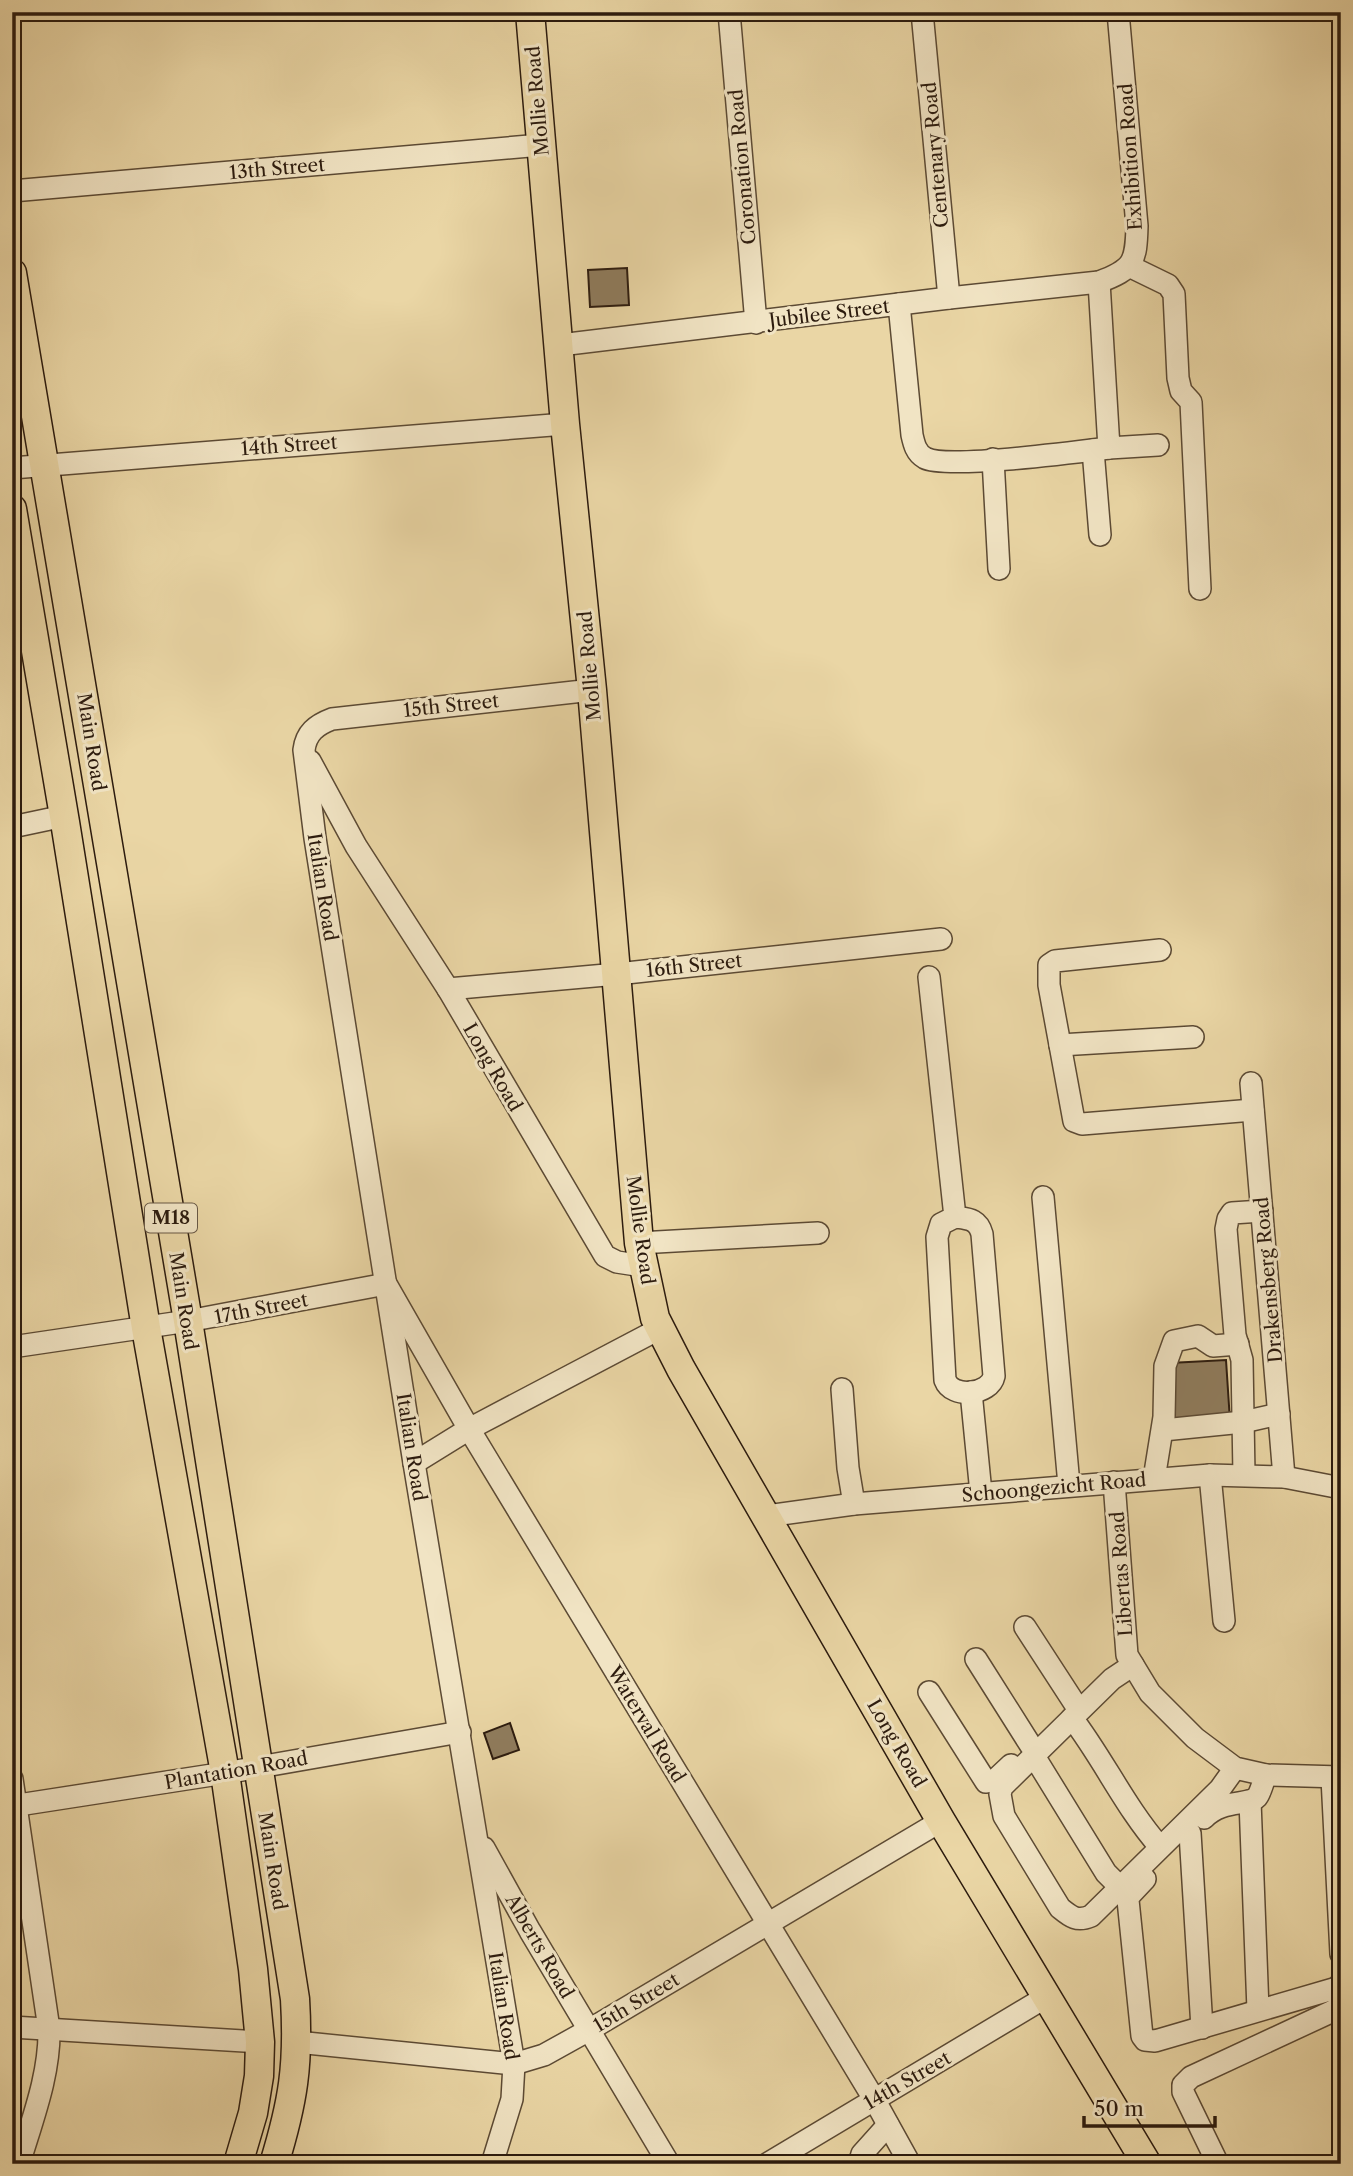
<svg xmlns="http://www.w3.org/2000/svg" width="1353" height="2176" viewBox="0 0 1353 2176" font-family="'Libre Caslon Text',serif">
<rect width="100%" height="100%" fill="#ead6a5"/>
<filter id="stains"><feTurbulence type="fractalNoise" baseFrequency=".00286" numOctaves="4"/><feColorMatrix values="0 0 0 0 .2 0 0 0 0 .09 0 0 0 0 .02 0 0 0 .5 -.17"/></filter>
<radialGradient id="worn" r=".72"><stop offset=".6" stop-color="#630" stop-opacity="0"/><stop offset="1" stop-color="#630" stop-opacity=".3"/></radialGradient>
<!-- building -->
<g fill="#8f7c5d" stroke="#2c1b0e" stroke-width="2">
<path d="M627 268 629 305 590 307 588 270Z"/>
<path d="M1226 1360 1230 1421 1173 1425 1170 1363Z"/>
<path d="M510 1723 519 1750 493 1759 484 1733Z"/>
</g>
<g fill="none" stroke-linecap="round" stroke-linejoin="round">
<!-- minor casing -->
<g stroke="#5c4a34" stroke-width="24">
<g id="minor">
<path d="M729 12 756 323"/>
<path d="M922 12 949 298"/>
<path d="M12 191 541 145"/>
<path d="M1129 266 1168 285 1174 294 1178 378 1181 391 1191 402 1200 589"/>
<path d="M1099 282 1109 448 1158 445"/>
<path d="M899 304 912 435C914 444 916 453 925 458 946 469 1077 452 1109 448"/>
<path d="M560 345 949 298 1099 282C1134 269 1136 262 1137 226L1118 12"/>
<path d="M1093 450 1100 535"/>
<path d="M993 459 999 569"/>
<path d="M12 468 565 424"/>
<path d="M310 761 356 846 448 989 605 1256 617 1262 643 1266"/>
<path d="M12 827 64 816"/>
<path d="M1160 950 1055 961 1049 965V985L1074 1121 1082 1124 1253 1110"/>
<path d="M929 977 955 1217 941 1224 937 1237 945 1380C952 1399 990 1395 994 1376L982 1234C978 1219 969 1219 955 1217"/>
<path d="M448 989 617 974 941 939"/>
<path d="M1060 1045 1193 1037"/>
<path d="M1251 1083 1284 1477"/>
<path d="M1043 1197 1069 1485"/>
<path d="M639 1243 818 1233"/>
<path d="M12 1347 188 1321 386 1284 469 1429 874 2099 910 2164"/>
<path d="M842 1389 848 1468 854 1504"/>
<path d="M971 1392 981 1493"/>
<path d="M1163 1430 1243 1422 1279 1414"/>
<path d="M414 1463 469 1429 659 1329"/>
<path d="M1210 1475 1224 1621"/>
<path d="M1244 1475 1242 1360 1235 1335 1226 1229 1228 1219 1232 1213 1262 1211"/>
<path d="M1154 1479 1164 1417 1165 1366 1174 1341 1198 1336 1213 1346 1238 1344"/>
<path d="M1114 1482 1127 1655 1150 1693 1195 1738 1235 1768 1266 1775 1341 1777"/>
<path d="M767 1516 854 1504 1210 1475 1284 1477 1341 1488"/>
<path d="M1025 1627 1075 1704"/>
<path d="M976 1659 1031 1746"/>
<path d="M1133 1665 1112 1679 1002 1787 1000 1794 1004 1816 1060 1908C1071 1917 1077 1922 1091 1916L1220 1789 1235 1768"/>
<path d="M929 1692 986 1782 995 1780 1011 1765"/>
<path d="M1072 1718C1104 1760 1125 1807 1160 1847"/>
<path d="M1034 1756 1106 1873 1120 1887"/>
<path d="M1332 1778 1341 1954"/>
<path d="M12 1779 49 2029C50 2075 32 2120 19 2164"/>
<path d="M1250 1801 1258 2010"/>
<path d="M12 1806 225 1773 460 1732"/>
<path d="M1204 1818C1222 1799 1248 1806 1257 1797 1261 1792 1263 1781 1266 1775"/>
<path d="M1190 1833 1202 2028"/>
<path d="M484 1848 530 1931 669 2164"/>
<path d="M1145 1879 1129 1896 1128 1900 1142 2036 1145 2040 1155 2041 1340 1987"/>
<path d="M12 2027 260 2042"/>
<path d="M297 2042 514 2064 544 2055 589 2030 941 1821"/>
<path d="M492 2164 512 2099 514 2064 414 1463 315 838 304 750C306 733 316 725 332 719L592 690"/>
<path d="M767 2164 1046 1997"/>
<path d="M859 2164 862 2154 888 2125"/>
<path d="M1218 2164 1183 2092V2085L1191 2077 1335 2010 1340 2003 1341 1983"/>
</g>
</g>
<!-- major casing -->
<g stroke="#2c1b0e" stroke-width="31">
<g id="major">
<path d="M530 12 565 424 592 690 639 1243 655 1318 681 1369 941 1821 1147 2164"/>
<path d="M12 273 188 1321 295 1999C299 2065 293 2102 274 2164"/>
<path d="M12 509 65 822 146 1328 225 1773 253 1969 260 2042 259 2076 253 2113 238 2164"/>
</g>
</g>
<!-- minor -->
<use href="#minor" stroke="#f1e4c4" stroke-width="21"/>
<!-- major -->
<use href="#major" stroke="#ead6a5" stroke-width="28"/>
</g>
<g text-anchor="middle" stroke-width="6" stroke-linejoin="round" paint-order="stroke">
<!-- shield labels -->
<rect fill="#f1e4c4" stroke="#675745" stroke-width="2" x="145" y="1203.5" width="52" height="29" rx="5"/>
<g font-size="18" font-weight="bold" fill="#2c1b0e">
<text x="171" y="1224">M18</text>
</g>
<!-- street labels -->
<g font-size="19" fill="#2c1b0e" stroke="#f1e4c4">
<text transform="translate(537 101) rotate(-95)" y="7">Mollie Road</text>
<text transform="translate(935 155) rotate(-95)" y="7">Centenary Road</text>
<text transform="translate(1130 157) rotate(-94)" y="7">Exhibition Road</text>
<text transform="translate(742 167) rotate(-95)" y="7">Coronation Road</text>
<text transform="translate(277 168) rotate(-5)" y="7">13th Street</text>
<text transform="translate(829 313) rotate(-7)" y="7">Jubilee Street</text>
<text transform="translate(289 445) rotate(-4)" y="7">14th Street</text>
<text transform="translate(589 666) rotate(-95)" y="7">Mollie Road</text>
<text transform="translate(451 705) rotate(-6)" y="7">15th Street</text>
<text transform="translate(92 742) rotate(81)" y="7">Main Road</text>
<text transform="translate(323 887) rotate(81)" y="7">Italian Road</text>
<text transform="translate(694 965) rotate(-6)" y="7">16th Street</text>
<text transform="translate(493 1067) rotate(60)" y="7">Long Road</text>
<text transform="translate(641 1230) rotate(82)" y="7">Mollie Road</text>
<text transform="translate(1268 1280) rotate(-95)" y="7">Drakensberg Road</text>
<text transform="translate(184 1301) rotate(81)" y="7">Main Road</text>
<text transform="translate(261 1308) rotate(-11)" y="7">17th Street</text>
<text transform="translate(412 1447) rotate(81)" y="7">Italian Road</text>
<text transform="translate(1054 1487) rotate(-5)" y="7">Schoongezicht Road</text>
<text transform="translate(1121 1574) rotate(-94)" y="7">Libertas Road</text>
<text transform="translate(647 1724) rotate(59)" y="7">Waterval Road</text>
<text transform="translate(897 1743) rotate(60)" y="7">Long Road</text>
<text transform="translate(236 1770) rotate(-10)" y="7">Plantation Road</text>
<text transform="translate(273 1861) rotate(81)" y="7">Main Road</text>
<text transform="translate(540 1946) rotate(60)" y="7">Alberts Road</text>
<text transform="translate(636 2002) rotate(-31)" y="7">15th Street</text>
<text transform="translate(504 2006) rotate(81)" y="7">Italian Road</text>
<text transform="translate(907 2080) rotate(-30)" y="7">14th Street</text>
</g>
</g>
<!-- margin -->
<rect width="1353" height="2176" fill="none" stroke="#ead6a5" stroke-width="42"/>
<rect x="14" y="14" width="1325" height="2148" fill="none" stroke="#2c1b0e" stroke-width="3.5"/>
<rect x="21" y="21" width="1311" height="2134" fill="none" stroke="#2c1b0e" stroke-width="2"/>
<!-- scale -->
<path d="M1084 2116v10h131v-10" fill="none" stroke="#2c1b0e" stroke-width="3.5"/>
<text x="1094" y="2116" font-size="21" fill="#2c1b0e" stroke="#f1e4c4" stroke-width="5" paint-order="stroke">50 m</text>
<rect width="100%" height="100%" filter="url(#stains)"/>
<rect width="100%" height="100%" fill="url(#worn)"/>
</svg>
